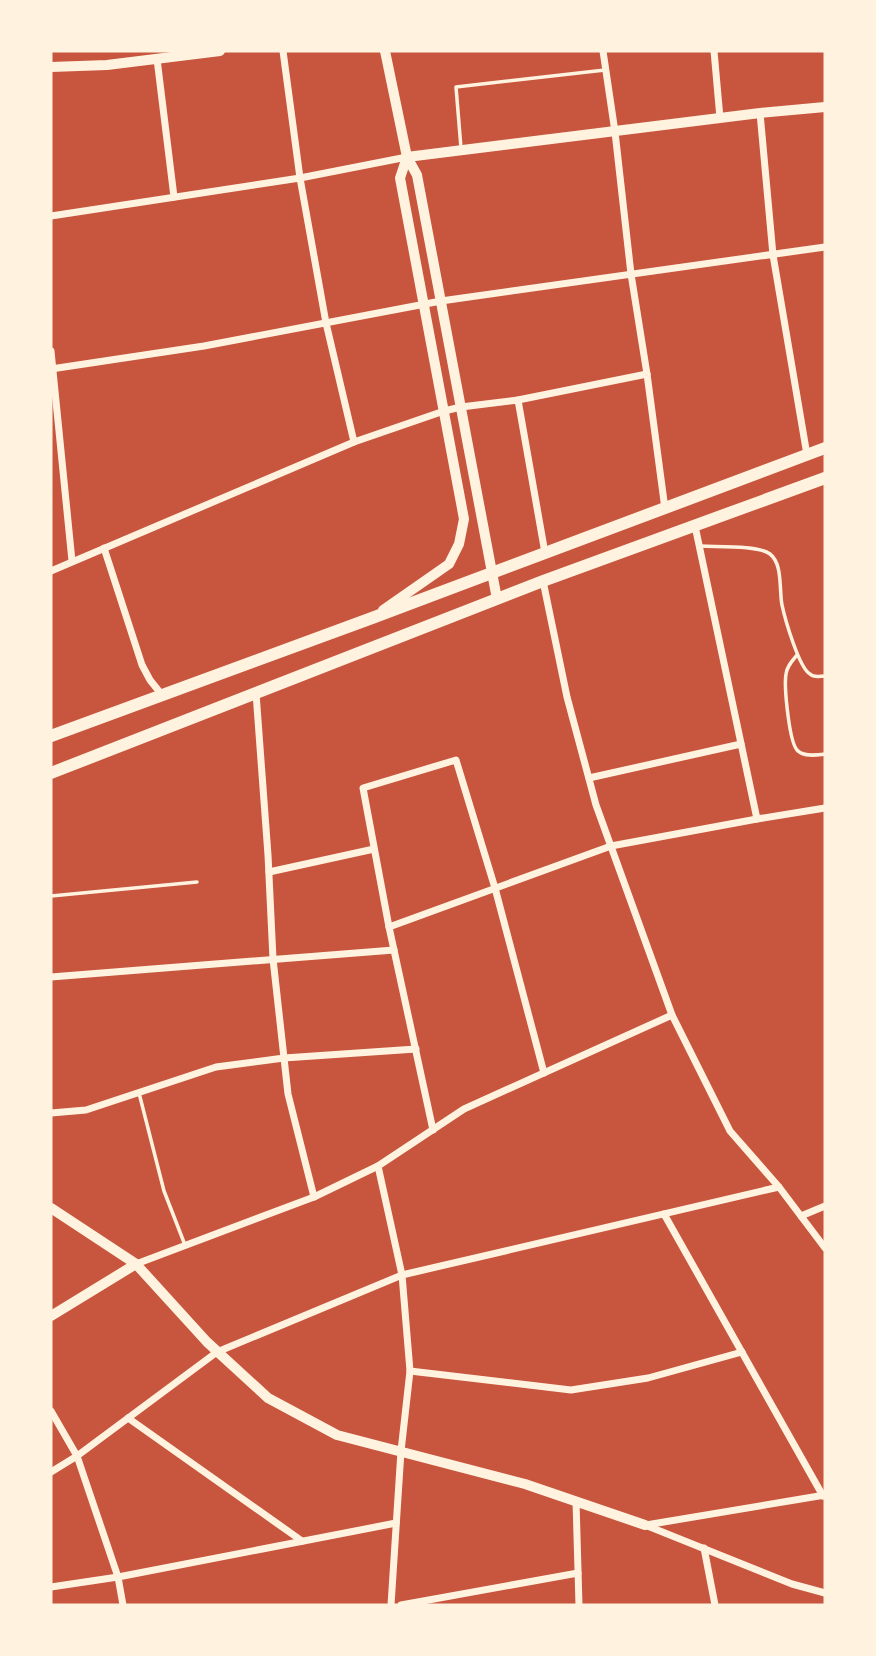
<svg xmlns="http://www.w3.org/2000/svg" width="876" height="1656" viewBox="0 0 876 1656" font-family="Bitter,serif">
<rect width="100%" height="100%" fill="#c8553d"/>
<g fill="none" stroke-linecap="round" stroke-linejoin="round">
<!-- service -->
<g stroke="#fff3e0" stroke-width="3.5">
<path d="M461 148 456 87 605 70"/>
<path d="M701 546C718 547 758 545 770 554 783 564 779 590 782 605 785 619 799 668 810 674 814 678 820 676 825 676"/>
<path d="M797 655C792 661 787 666 786 674 784 686 789 744 798 751 804 757 817 755 825 754"/>
<path d="M51 896 197 882"/>
<path d="M139 1093 164 1191 185 1245"/>
</g>
<!-- minor -->
<g stroke="#fff3e0" stroke-width="7">
<path d="M283 51 300 178 326 323 354 442"/>
<path d="M603 51 615 132 631 274 647 374 665 509"/>
<path d="M714 51 720 118"/>
<path d="M157 59 174 197"/>
<path d="M760 113 773 255 807 455"/>
<path d="M51 216 300 178 407 157"/>
<path d="M51 351 72 561"/>
<path d="M51 369 204 346 441 301 825 247"/>
<path d="M518 400 545 553"/>
<path d="M695 526 757 819"/>
<path d="M104 548 142 665 150 680 162 695"/>
<path d="M51 571 354 442 444 411 461 407 518 400 647 374"/>
<path d="M543 581 567 697 596 805 672 1015 730 1131 779 1187 825 1248"/>
<path d="M256 693 268 855 273 959 288 1094 314 1197"/>
<path d="M589 778 741 744"/>
<path d="M269 872 374 849"/>
<path d="M389 927 611 846 757 819 825 808"/>
<path d="M51 977 394 950"/>
<path d="M51 1113 86 1110 216 1067 284 1058 416 1049"/>
<path d="M433 1130 389 927 363 788 456 760 495 888 544 1073"/>
<path d="M378 1166 402 1275 410 1371 401 1451 391 1605"/>
<path d="M664 1214 823 1496"/>
<path d="M801 1216 825 1206"/>
<path d="M136 1264 314 1197 378 1166 464 1109 672 1015"/>
<path d="M410 1371 571 1390 648 1378 742 1352"/>
<path d="M51 1411 77 1456 118 1577 123 1605"/>
<path d="M128 1418 302 1541"/>
<path d="M51 1472 77 1456 217 1352 402 1275 779 1187"/>
<path d="M576 1501 579 1605"/>
<path d="M645 1525 792 1584 825 1593"/>
<path d="M646 1525 825 1495"/>
<path d="M704 1548 715 1605"/>
<path d="M51 1587 118 1577 396 1523"/>
<path d="M401 1605 578 1573"/>
</g>
<!-- tertiary -->
<g stroke="#fff3e0" stroke-width="10">
<path d="M51 1208 136 1264 207 1342 268 1398 337 1435 525 1484 645 1525"/>
<path d="M51 1316 136 1264"/>
</g>
<!-- secondary -->
<g stroke="#fff3e0" stroke-width="10">
<path d="M385 51 407 157 417 175 497 599"/>
<path d="M51 67 107 65 220 51"/>
<path d="M407 157 760 113 825 107"/>
<path d="M383 610 449 564 459 544 464 519 400 178 407 157"/>
</g>
<!-- trunk -->
<g stroke="#fff3e0" stroke-width="12">
<path d="M51 736 372 618 825 448"/>
<path d="M51 773 543 581 825 478"/>
</g>
</g>
<!-- border -->
<rect width="876" height="1656" fill="none" stroke="#fff3e0" stroke-width="105"/>
</svg>
